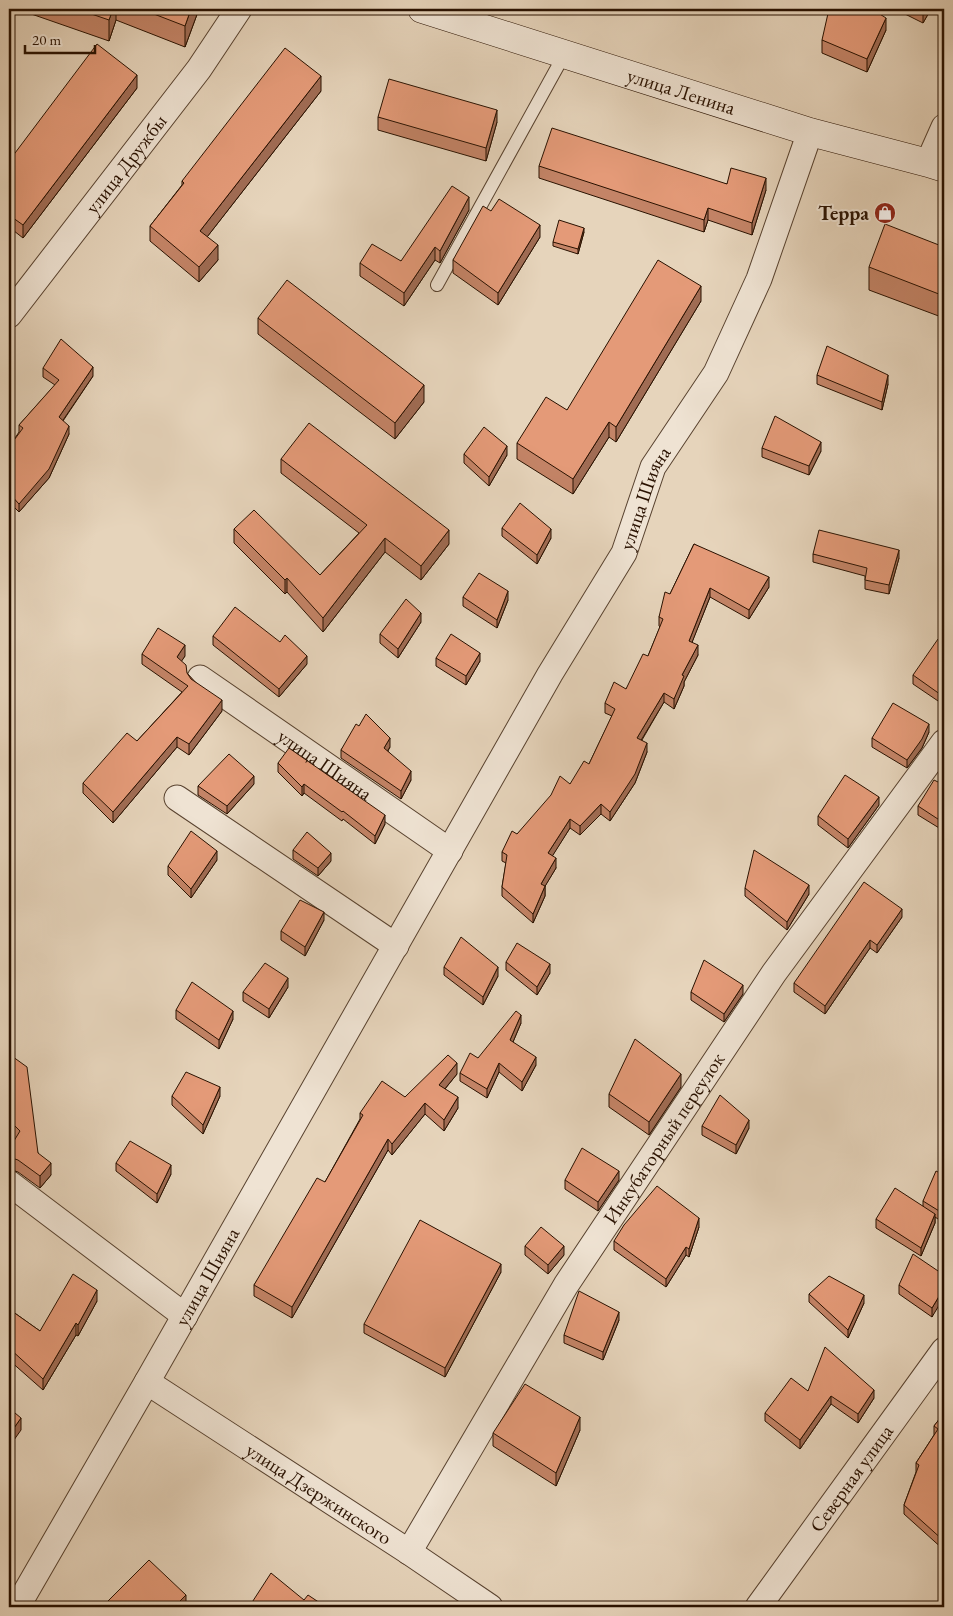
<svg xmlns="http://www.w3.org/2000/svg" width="953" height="1616" viewBox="0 0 953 1616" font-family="'EB Garamond',serif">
<rect width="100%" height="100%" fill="#e6d4bb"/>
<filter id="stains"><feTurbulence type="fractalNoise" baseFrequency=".004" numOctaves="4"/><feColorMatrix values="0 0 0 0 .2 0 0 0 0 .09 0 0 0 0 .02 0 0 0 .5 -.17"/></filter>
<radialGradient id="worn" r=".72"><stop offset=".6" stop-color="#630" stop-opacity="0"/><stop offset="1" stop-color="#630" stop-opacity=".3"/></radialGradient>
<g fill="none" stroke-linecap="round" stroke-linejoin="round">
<!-- service casing -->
<g stroke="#58422f" stroke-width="14">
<path id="service" d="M437 285 564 55"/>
</g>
<!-- minor casing -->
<g stroke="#58422f" stroke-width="27">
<g id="minor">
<path d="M928 163 944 127"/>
<path id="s1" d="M9 315 199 69 239 9"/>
<path id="s2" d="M200 678 450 851"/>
<path d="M177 798 396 946"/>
<path d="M9 1183 185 1316"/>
<path id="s3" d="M147 1382 409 1552 490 1607"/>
<path id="s4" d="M409 1552 566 1285 774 973 944 742"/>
<path id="s5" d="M17 1607 147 1382 550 674 624 553 653 467 716 373 759 279 810 132"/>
<path id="s6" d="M758 1607 944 1350"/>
</g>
</g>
<!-- secondary casing -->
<g stroke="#291100" stroke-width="29">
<g id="secondary">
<path id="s7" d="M422 9 810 132 928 163 944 168"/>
</g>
</g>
<!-- service -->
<use href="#service" stroke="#efe3d3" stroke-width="12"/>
<!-- minor -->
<use href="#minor" stroke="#efe3d3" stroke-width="25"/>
<!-- secondary -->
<use href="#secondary" stroke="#efe3d3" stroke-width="28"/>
</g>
<!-- wall -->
<g fill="#c48467" stroke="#291100">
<path d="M17 9H199L185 47 116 20 109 41Z"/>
<path d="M895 9H931L923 23Z"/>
<path d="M886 30 867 72 822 53V40Z"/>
<path d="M137 88 23 238 9 227V161Z"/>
<path d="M321 91 207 237 218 260 199 282 150 241V226L182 185V181Z"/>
<path d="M378 117 497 122 486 161 378 130Z"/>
<path d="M539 166 727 184 766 190 752 235 708 220 704 232 539 178Z"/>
<path d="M469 210 440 263 435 260 404 306 360 276V263L401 261Z"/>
<path d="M491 211 540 237 498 305 453 273V260Z"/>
<path d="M584 232 578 254 553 246V242Z"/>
<path d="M944 247V318L869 290V267Z"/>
<path d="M701 301 616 442 609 437 573 494 517 459V443L567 410Z"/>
<path d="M258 318 424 402 395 439 258 334Z"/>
<path d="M43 368 93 376 63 421 69 434 49 478 19 512 9 502V447L19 432V425L55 385 43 377Z"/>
<path d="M817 375 888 384 882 410 817 384Z"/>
<path d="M762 448 821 451 809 475 762 457Z"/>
<path d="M464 454 507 455 489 486 464 463Z"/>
<path d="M281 459 449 544 421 580 385 552 323 632 287 592 285 594 234 543V529L320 575 359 533 281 473Z"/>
<path d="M502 528 551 538 537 564 502 536Z"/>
<path d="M694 544 769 587 749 619 710 597 692 642 698 655 684 682V686L674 709 664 702 642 740 647 752 635 783 610 821 601 814 580 835 570 828 552 856 556 868 545 886V896L533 923 502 896V887L506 863 502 861V852L517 834 570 784 589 764 612 716 605 713V703L626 689 648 656 660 627 659 626V617Z"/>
<path d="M813 554 899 558 889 594 865 589V576L813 562Z"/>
<path d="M463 597 508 600 497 628 463 606Z"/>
<path d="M421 622 398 658 380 643V634Z"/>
<path d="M213 636 307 664 279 697 213 645Z"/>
<path d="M944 645V705L913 684V675Z"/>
<path d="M142 654 185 656 181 661 187 673 222 711 189 755 177 747 113 823 83 793V783L137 741 182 692 142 664Z"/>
<path d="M436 658 480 661 466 685 436 666Z"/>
<path d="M359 726 390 747 388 751 411 780 401 799 341 758V750Z"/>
<path d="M929 732 922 748 907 768 872 747V738Z"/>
<path d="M278 763 385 824 375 844 343 819 342 821 304 793 302 796 278 772Z"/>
<path d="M944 775V831L918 815V806L940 783Z"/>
<path d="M254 784 227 814 198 795V786Z"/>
<path d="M879 805 848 848 818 825V816Z"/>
<path d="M293 850 331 861 318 876 293 859Z"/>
<path d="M217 860 191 898 168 875V866Z"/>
<path d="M745 888 809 894 787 930 745 896Z"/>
<path d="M902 917 877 953 870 948 825 1014 794 992V983Z"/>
<path d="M324 920 305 956 281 940V931Z"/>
<path d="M506 962 550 973 537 995 506 970Z"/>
<path d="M444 967 498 976 483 1005 444 975Z"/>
<path d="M288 987 269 1018 243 1001V992Z"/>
<path d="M691 992 743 994 724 1022 691 1000Z"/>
<path d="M176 1010 233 1019 219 1049 176 1019Z"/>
<path d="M521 1023 513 1042 536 1065 522 1091 499 1072 487 1098 460 1081V1073Z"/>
<path d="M9 1054 38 1153 51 1175 40 1188 18 1172 9 1169V1149L15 1138 9 1132Z"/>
<path d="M457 1074 445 1089 458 1108 444 1131 425 1114 392 1155 388 1150 292 1318 254 1296V1285L325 1182 360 1119V1113L405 1097Z"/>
<path d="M681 1087 649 1135 609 1107V1094Z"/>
<path d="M172 1096H220L203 1134 172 1105Z"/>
<path d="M702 1126 749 1128 736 1154 702 1135Z"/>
<path d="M116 1163 171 1174 157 1203 116 1171Z"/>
<path d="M944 1175V1223L935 1217V1223L921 1256 876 1228V1219L923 1206V1201Z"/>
<path d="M565 1180H619L598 1211 565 1189Z"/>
<path d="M699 1227 689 1257 686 1255 666 1287 614 1250V1241Z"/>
<path d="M525 1246 564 1255 548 1274 525 1255Z"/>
<path d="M501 1272 445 1377 364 1333V1324Z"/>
<path d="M944 1275 932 1317 899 1294V1285Z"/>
<path d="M809 1294 864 1303 848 1338 809 1302Z"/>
<path d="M97 1301 78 1336 76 1335 43 1390 9 1360V1309L40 1331Z"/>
<path d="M619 1320 603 1360 564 1343V1335Z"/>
<path d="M808 1391 874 1398 858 1423 831 1404 800 1449 765 1421V1413Z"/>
<path d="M944 1413V1550L904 1514V1505L916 1472V1463L934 1435V1426Z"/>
<path d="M580 1430 556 1486 493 1446V1433Z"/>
</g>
<!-- shaded-wall -->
<g fill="#a06c54" stroke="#291100">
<path d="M113 9H116V20L109 41V20Z"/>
<path d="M191 9H199L185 47V26Z"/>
<path d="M924 9H931L923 23V10Z"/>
<path d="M886 18V30L867 72V59Z"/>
<path d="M137 75V88L23 238V225Z"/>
<path d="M321 76V91L200 246V231Z"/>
<path d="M497 110V122L486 161V148Z"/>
<path d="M766 178V190L752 235V223Z"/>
<path d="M469 197V210L440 263V251Z"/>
<path d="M708 208V220L704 232V220Z"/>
<path d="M540 225V237L498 305V293Z"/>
<path d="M584 228V232L578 254V249Z"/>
<path d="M218 245V260L199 282V267Z"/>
<path d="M435 247V260L404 306V293Z"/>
<path d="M701 286V301L616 442V427Z"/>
<path d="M93 367V376L59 426V417Z"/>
<path d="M888 375V384L882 410V402Z"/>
<path d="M424 385V402L395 439V423Z"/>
<path d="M609 422V437L573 494V479Z"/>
<path d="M69 426V434L49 478 19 512V504Z"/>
<path d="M821 442V451L809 475V466Z"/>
<path d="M507 446V455L489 486V477Z"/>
<path d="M551 529V538L537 564V555Z"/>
<path d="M449 530V544L421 580V566Z"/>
<path d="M385 538V552L323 632V618Z"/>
<path d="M899 550V558L889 594V585Z"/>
<path d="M769 577V587L749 619V610Z"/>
<path d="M287 578V592L285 594V580Z"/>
<path d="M710 588V597L689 650V641Z"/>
<path d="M508 591V600L497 628V620Z"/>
<path d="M421 613V622L398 658V649Z"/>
<path d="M185 645V656L177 668V657Z"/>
<path d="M698 645V655L684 682V686L674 709V699L682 675Z"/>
<path d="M480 653V661L466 685V676Z"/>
<path d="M307 656V664L279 697V689Z"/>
<path d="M664 693V702L637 747V738Z"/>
<path d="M222 700V711L189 755V744Z"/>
<path d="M929 724V732L922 748 907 768V760Z"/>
<path d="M177 737V747L113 823V812Z"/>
<path d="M390 738V747L384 756V748Z"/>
<path d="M647 743V752L635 783 610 821V812Z"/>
<path d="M411 771V780L401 799V791Z"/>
<path d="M254 776V784L227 814V806Z"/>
<path d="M304 784V793L302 796V787Z"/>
<path d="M879 797V805L848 848V839Z"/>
<path d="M601 804V814L580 835V826Z"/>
<path d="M385 815V824L375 844V836Z"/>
<path d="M570 819V828L548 863V853Z"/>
<path d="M217 851V860L191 898V889Z"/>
<path d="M331 853V861L318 876V868Z"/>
<path d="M556 858V868L541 893V884Z"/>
<path d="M809 885V894L787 930V922Z"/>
<path d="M545 886V896L533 923V914Z"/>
<path d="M902 909V917L877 953V945Z"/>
<path d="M324 912V920L305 956V947Z"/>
<path d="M870 940V948L825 1014V1006Z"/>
<path d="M550 964V973L537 995V987Z"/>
<path d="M498 967V976L483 1005V997Z"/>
<path d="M288 978V987L269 1018V1009Z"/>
<path d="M743 985V994L724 1022V1014Z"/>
<path d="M233 1011V1019L219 1049V1040Z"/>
<path d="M521 1015V1023L510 1049V1040Z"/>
<path d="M536 1057V1065L522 1091V1082Z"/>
<path d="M457 1063V1074L439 1096V1085Z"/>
<path d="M499 1063V1072L487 1098V1089Z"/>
<path d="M681 1074V1087L649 1135V1122Z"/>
<path d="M220 1087V1096L203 1134V1125Z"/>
<path d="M458 1097V1108L444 1131V1120Z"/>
<path d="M425 1103V1114L392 1155V1144Z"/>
<path d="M749 1120V1128L736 1154V1145Z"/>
<path d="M388 1139V1150L292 1318V1307Z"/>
<path d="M51 1163V1175L40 1188V1176Z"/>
<path d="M171 1165V1174L157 1203V1194Z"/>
<path d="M619 1171V1180L598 1211V1202Z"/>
<path d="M935 1214V1223L921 1256V1248Z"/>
<path d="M699 1218V1227L689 1257V1249Z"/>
<path d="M564 1246V1255L548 1274V1265Z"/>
<path d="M686 1247V1255L666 1287V1279Z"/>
<path d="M501 1264V1272L445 1377V1368Z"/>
<path d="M944 1288V1297L932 1317V1308Z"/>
<path d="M97 1290V1301L78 1336V1325Z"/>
<path d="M864 1295V1303L848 1338V1330Z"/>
<path d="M619 1312V1320L603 1360V1352Z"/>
<path d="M76 1323V1335L43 1390V1379Z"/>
<path d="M874 1390V1398L858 1423V1414Z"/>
<path d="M831 1396V1404L800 1449V1440Z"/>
<path d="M580 1417V1430L556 1486V1473Z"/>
<path d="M21 1418V1430L9 1447V1435Z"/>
<path d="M186 1595V1607H174Z"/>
</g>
<!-- building -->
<g fill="#e49a78" stroke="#291100">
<path d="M77 9H113L109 20Z"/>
<path d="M141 9H191L185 26Z"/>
<path d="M829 9H872L886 18 867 59 822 40Z"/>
<path d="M97 44 137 75 23 225 9 215V161Z"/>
<path d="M285 48 321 76 200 231 218 245 199 267 150 226 184 183 182 181Z"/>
<path d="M389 79 497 110 486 148 378 117Z"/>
<path d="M552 128 727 184 731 168 766 178 752 223 708 208 704 220 539 166Z"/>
<path d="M452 186 469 197 440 251 435 247 404 293 360 263 372 244 401 261Z"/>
<path d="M499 199 540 225 498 293 453 260 483 206 491 211Z"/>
<path d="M559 220 584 228 578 249 553 242Z"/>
<path d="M885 224 944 247V296L869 267Z"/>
<path d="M658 260 701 286 616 427 609 422 573 479 517 443 546 397 567 410Z"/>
<path d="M287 280 424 385 395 423 258 318Z"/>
<path d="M61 339 93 367 59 417 69 426 49 469 19 504 9 493V447L23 428 19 425 59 380 43 368Z"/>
<path d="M827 346 888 375 882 402 817 375Z"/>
<path d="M775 416 821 442 809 466 762 448Z"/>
<path d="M309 423 449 530 421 566 385 538 323 618 287 578 285 580 234 529 254 510 320 575 367 525 281 459Z"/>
<path d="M484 427 507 446 489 477 464 454Z"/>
<path d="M520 503 551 529 537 555 502 528Z"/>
<path d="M819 530 899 550 889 585 865 580 867 568 813 554Z"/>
<path d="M694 544 769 577 749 610 710 588 689 641 698 645 682 675 684 676 674 699 664 693 637 738 647 743 635 774 610 812 601 804 580 826 570 819 548 853 556 858 541 884 545 886 533 914 502 887 507 855 502 852 512 831 517 834 551 795 560 776 570 784 584 761 589 764 615 709 605 703 614 682 626 689 643 654 648 656 663 619 659 617 665 592 670 594Z"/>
<path d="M479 573 508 591 497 620 463 597Z"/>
<path d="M406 599 421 613 398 649 380 634Z"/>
<path d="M235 607 280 642 285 635 307 656 279 689 213 636Z"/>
<path d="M158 628 185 645 177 657 186 665 187 673 191 679 222 700 189 744 177 737 113 812 83 783 127 733 137 741 188 686 142 654Z"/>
<path d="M451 634 480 653 466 676 436 658Z"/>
<path d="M938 639 944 645V697L913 675Z"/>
<path d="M893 703 929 724 922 739 907 760 872 738Z"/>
<path d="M366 714 390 738 384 748 411 771 401 791 341 750 356 724 359 726Z"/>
<path d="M289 748 385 815 375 836 343 811 342 812 304 784 302 787 278 763Z"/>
<path d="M229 754 254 776 227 806 198 786Z"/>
<path d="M845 775 879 797 848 839 818 816Z"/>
<path d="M944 775V823L918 806 934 780 940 783Z"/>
<path d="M191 831 217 851 191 889 168 866Z"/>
<path d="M307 832 331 853 318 868 293 850Z"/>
<path d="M754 850 809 885 787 922 745 888Z"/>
<path d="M864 882 902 909 877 945 870 940 825 1006 794 983Z"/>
<path d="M300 900 324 912 305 947 281 931Z"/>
<path d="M461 937 498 967 483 997 444 967Z"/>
<path d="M517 943 550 964 537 987 506 962Z"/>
<path d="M704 960 743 985 724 1014 691 992Z"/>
<path d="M265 963 288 978 269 1009 243 992Z"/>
<path d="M192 982 233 1011 219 1040 176 1010Z"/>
<path d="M516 1011 521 1015 510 1040 536 1057 522 1082 499 1063 487 1089 460 1073 470 1053 478 1058Z"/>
<path d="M635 1039 681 1074 649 1122 609 1094Z"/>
<path d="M9 1054 27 1067 38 1153 51 1163 40 1176 18 1160 9 1157V1149L20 1131 9 1120Z"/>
<path d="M448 1055 457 1063 439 1085 458 1097 444 1120 425 1103 392 1144 388 1139 292 1307 254 1285 317 1178 325 1182 363 1115 360 1113 382 1081 405 1097Z"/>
<path d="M186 1072 220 1087 203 1125 172 1096Z"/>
<path d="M720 1095 749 1120 736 1145 702 1126Z"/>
<path d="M130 1141 171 1165 157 1194 116 1163Z"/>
<path d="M582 1148 619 1171 598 1202 565 1180Z"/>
<path d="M936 1171 944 1175V1214L923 1201Z"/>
<path d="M657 1186 699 1218 689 1249 686 1247 666 1279 614 1241 624 1225Z"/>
<path d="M895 1188 935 1214 921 1248 876 1219Z"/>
<path d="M420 1220 501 1264 445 1368 364 1324Z"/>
<path d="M541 1227 564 1246 548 1265 525 1246Z"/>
<path d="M913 1254 944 1275V1288L932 1308 899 1285Z"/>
<path d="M73 1274 97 1290 78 1325 76 1323 43 1379 9 1348V1309L40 1331Z"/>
<path d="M829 1276 864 1295 848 1330 809 1294Z"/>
<path d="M579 1291 619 1312 603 1352 564 1335Z"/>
<path d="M825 1347 874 1390 858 1414 831 1396 800 1440 765 1413 791 1378 808 1391Z"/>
<path d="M525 1384 580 1417 556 1473 493 1433Z"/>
<path d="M9 1408 21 1418 9 1435Z"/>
<path d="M944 1413V1508L941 1512 944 1515V1541L904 1505 919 1465 916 1463 938 1429 934 1426Z"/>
<path d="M149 1560 186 1595 174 1607H102Z"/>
<path d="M271 1573 304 1600 308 1595 326 1607H249Z"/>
</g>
<!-- icons -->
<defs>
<g id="shop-disc" transform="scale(1.125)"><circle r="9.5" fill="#8f2418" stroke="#efe3d3"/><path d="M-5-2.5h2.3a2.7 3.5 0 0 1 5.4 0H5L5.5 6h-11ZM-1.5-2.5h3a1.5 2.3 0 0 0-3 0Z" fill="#fff"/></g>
</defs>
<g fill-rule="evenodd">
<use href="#shop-disc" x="885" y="213"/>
</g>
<g text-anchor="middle" stroke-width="4" stroke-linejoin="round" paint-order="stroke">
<!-- street labels -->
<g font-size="20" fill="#291100" stroke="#efe3d3">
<text dy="7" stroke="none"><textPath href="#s7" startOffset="272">улица Ленина</textPath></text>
<text dy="7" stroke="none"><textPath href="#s1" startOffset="191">улица Дружбы</textPath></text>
<text dy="7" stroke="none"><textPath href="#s5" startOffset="1275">улица Шияна</textPath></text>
<text dy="7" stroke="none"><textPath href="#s2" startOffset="152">улица Шияна</textPath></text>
<text dy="7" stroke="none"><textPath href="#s4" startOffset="486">Инкубаторный переулок</textPath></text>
<text dy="7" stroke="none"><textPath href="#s5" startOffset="381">улица Шияна</textPath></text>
<text dy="7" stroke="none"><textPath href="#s6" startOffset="159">Северная улица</textPath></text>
<text dy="7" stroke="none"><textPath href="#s3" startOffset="205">улица Дзержинского</textPath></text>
</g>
<!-- poi labels -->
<g font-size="20" font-weight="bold" fill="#291100" stroke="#efe3d3" text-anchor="end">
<text x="869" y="220">Терра</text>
</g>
</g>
<!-- margin -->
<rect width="953" height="1616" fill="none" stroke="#e6d4bb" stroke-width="30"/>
<rect x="10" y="10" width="933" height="1596" fill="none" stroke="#291100" stroke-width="2.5"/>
<rect x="15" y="15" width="923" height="1586" fill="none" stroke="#291100"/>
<!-- scale -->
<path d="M25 45v8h70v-8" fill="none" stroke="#291100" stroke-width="2.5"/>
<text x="32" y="45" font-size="15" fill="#291100" stroke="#efe3d3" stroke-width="4" paint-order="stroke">20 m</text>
<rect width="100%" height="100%" filter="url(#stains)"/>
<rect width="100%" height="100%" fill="url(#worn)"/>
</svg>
